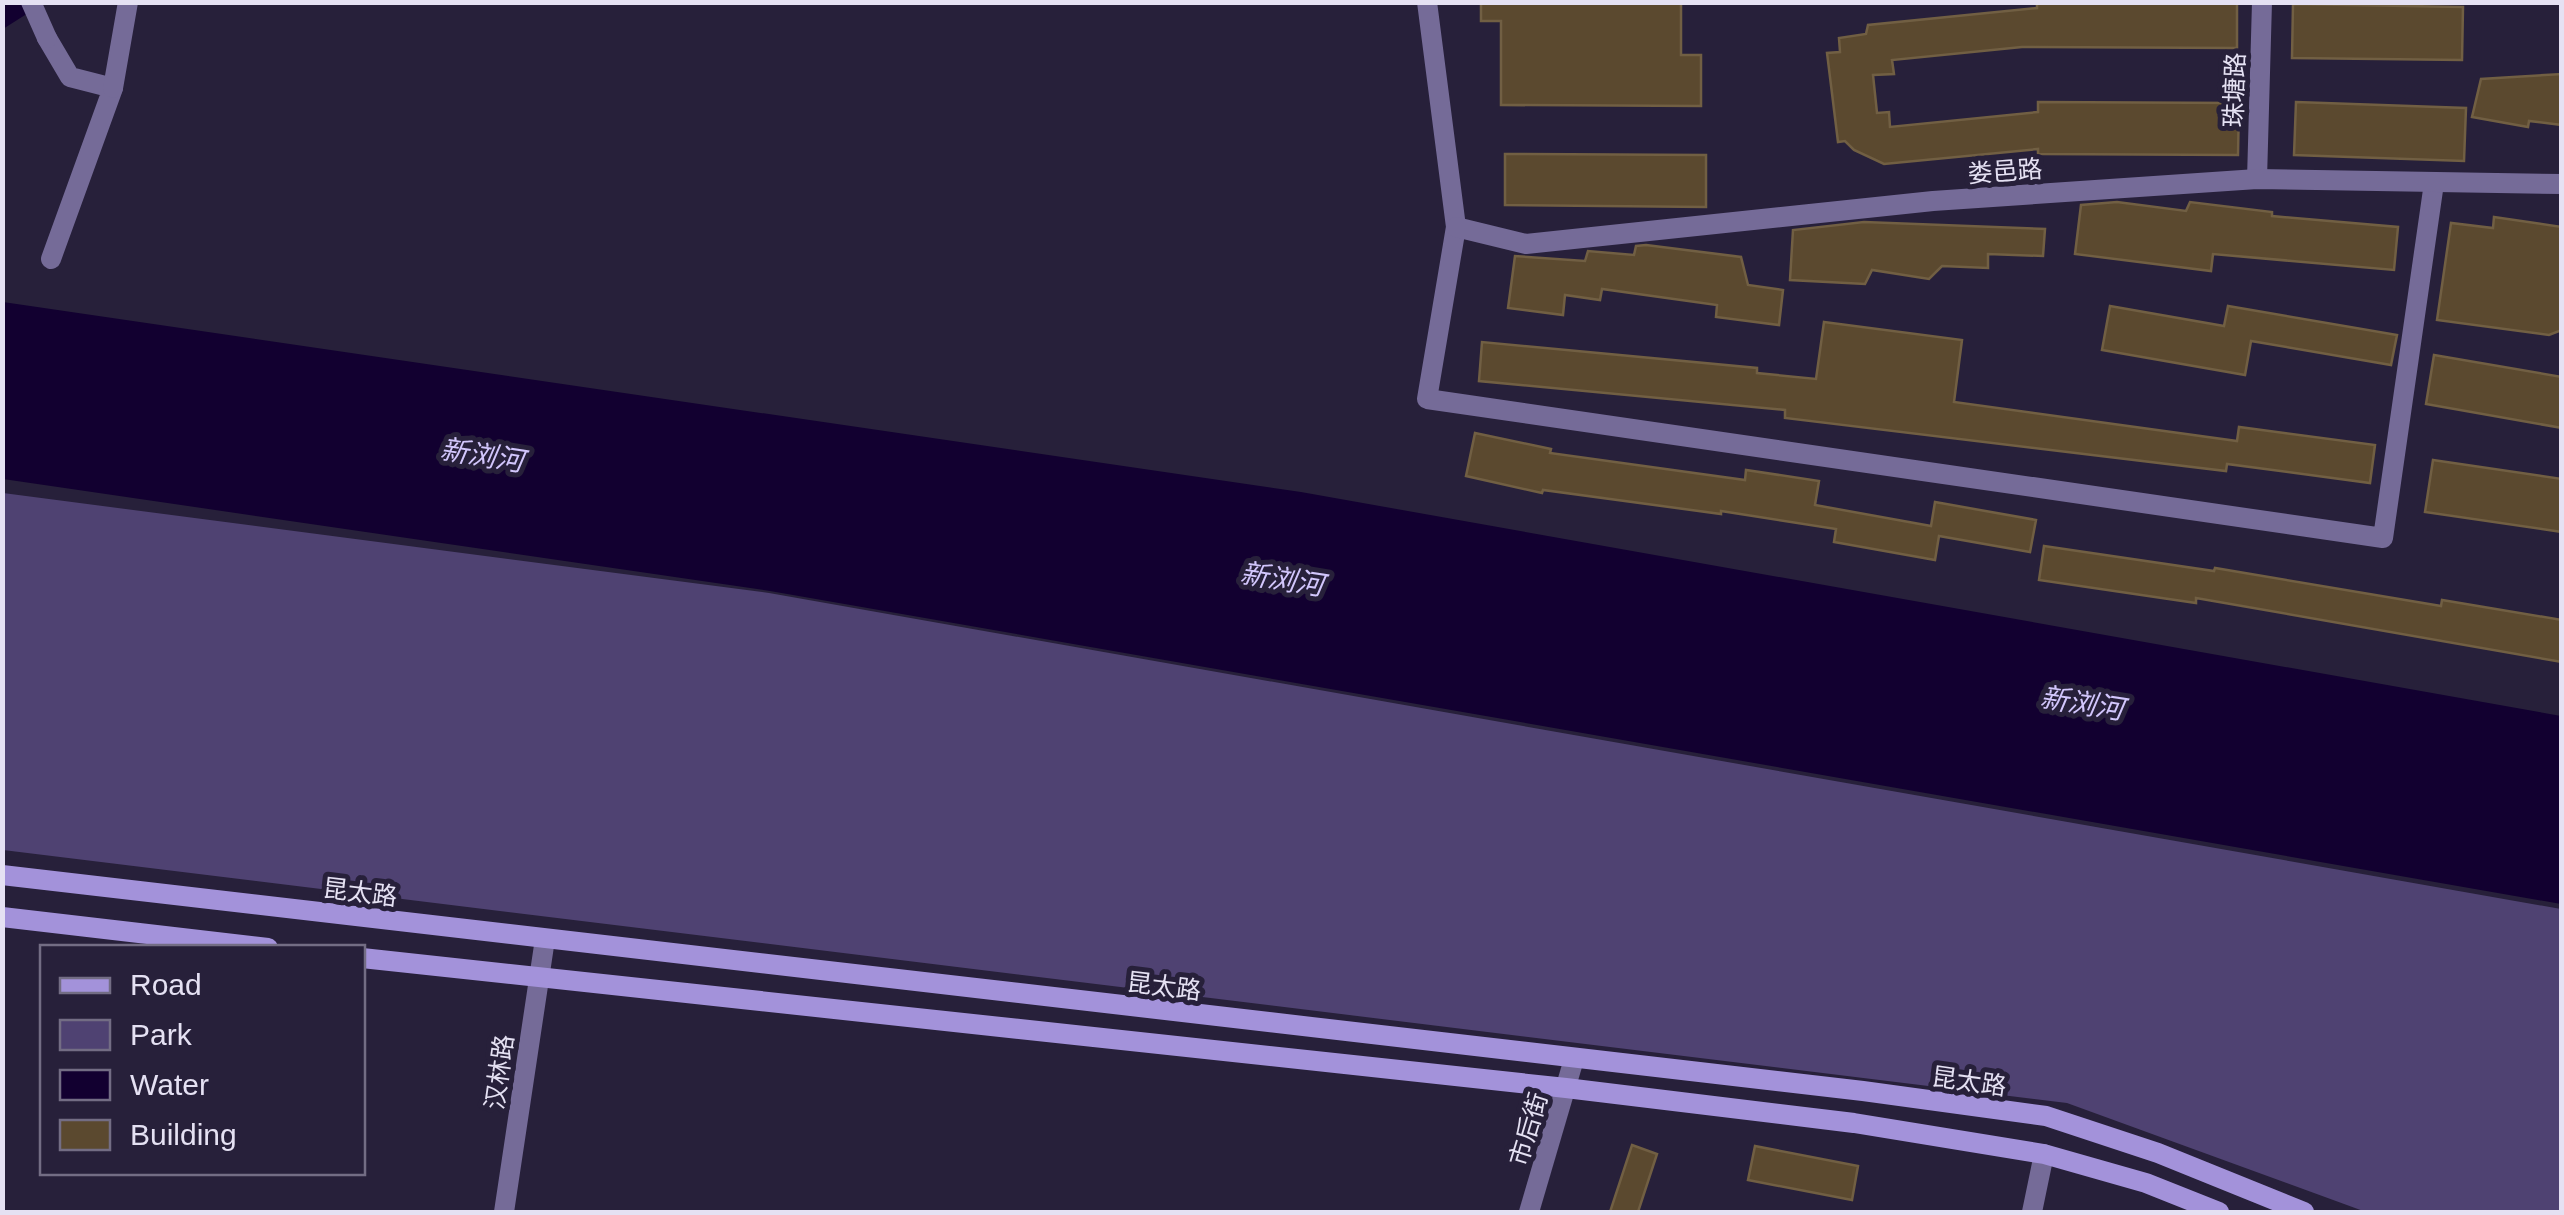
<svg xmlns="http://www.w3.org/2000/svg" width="2564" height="1215" viewBox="0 0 2564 1215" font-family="Helvetica,'Noto Sans SC',sans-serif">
<rect width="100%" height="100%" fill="#27203a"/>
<!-- green -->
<path fill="#4f4272" d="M3 493 769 593 2561 909V1212H2366L2067 1103 3 850Z"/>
<!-- water -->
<g fill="#120030">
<path d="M3 3H44L3 29Z"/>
<path d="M3 302 1301 492 2561 716V904L770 591 3 479Z"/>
</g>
<!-- building -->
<g fill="#5b492f" stroke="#715f43" stroke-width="2.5">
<path d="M1481 2H1681V55H1701V106L1501 105V21H1481Z"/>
<path d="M2037 2H2237V48L2022 47 1892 60 1894 74 1873 75 1877 113 1889 112 1890 127 2038 112V102L2239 103 2238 155 2038 154V149L1884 164 1854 150 1845 141 1838 142 1827 53 1840 52 1839 38 1866 34 1868 25 2037 8Z"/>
<path d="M2293 4 2463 7 2462 60 2292 58Z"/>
<path d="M2562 74V125L2529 121 2528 127 2472 117 2481 79Z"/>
<path d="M2296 102 2466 108 2464 161 2294 155Z"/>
<path d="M1505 154 1706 155V207L1505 205Z"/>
<path d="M2117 202 2186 211 2190 202 2272 212V216L2398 227 2394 270 2213 254 2211 271 2075 254 2081 205Z"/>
<path d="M2494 217 2562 227V330L2549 335 2437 320 2451 223 2493 228Z"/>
<path d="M1864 222 2045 229 2043 256 1988 254V268L1942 266 1929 279 1872 270 1865 284 1790 280 1793 230Z"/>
<path d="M1646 245 1741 257 1748 285 1783 290 1779 325 1716 317 1717 305 1602 289 1600 300 1565 295 1563 315 1508 308 1515 256 1585 261 1588 251 1634 255 1636 246Z"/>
<path d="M2110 306 2224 326 2228 306 2397 335 2391 365 2251 341 2245 375 2102 350Z"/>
<path d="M1824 322 1962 340 1954 402 2237 441 2239 427 2375 445 2370 483 2227 464 2226 471 1785 418V410L1479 381 1482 342 1757 368V373L1816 379Z"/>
<path d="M2434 355 2562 377V428L2426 404Z"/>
<path d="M1475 433 1551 449 1550 453 1745 480 1746 470 1819 481 1815 505 1931 526 1935 502 2036 520 2030 552 1939 536 1935 560 1834 542 1836 529 1721 511V514L1543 490 1542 493 1466 476Z"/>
<path d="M2433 460 2562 479V532L2425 512Z"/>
<path d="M2044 546 2214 571 2215 568 2441 606 2442 600 2562 620V662L2196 598V603L2039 580Z"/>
<path d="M1632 1145 1657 1154 1638 1212H1610Z"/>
<path d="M1755 1146 1858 1166 1852 1200 1748 1180Z"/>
</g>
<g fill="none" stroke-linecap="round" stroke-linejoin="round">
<!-- minor -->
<g stroke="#756b98" stroke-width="20">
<path d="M1427 2 1456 227 1427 399 2383 538 2434 183"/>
<path d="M47 38 70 77 113 88 51 259"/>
<path d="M113 88 128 2"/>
<path d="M2257 179 2262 2"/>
<path d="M1456 227 1526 244 1933 201 2257 179 2562 184"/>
<path d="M2032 1212 2044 1154"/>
</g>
<!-- tertiary -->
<g stroke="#756b98" stroke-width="20">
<path d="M31 2 47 38"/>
<path d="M504 1212 545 939"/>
<path d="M1529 1212 1574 1059"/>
</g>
<!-- secondary -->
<g stroke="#a392da" stroke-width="20">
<path d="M2 875 1863 1091 2046 1116 2158 1153 2304 1212"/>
<path d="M2 917 268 948"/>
<path d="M362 958 1566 1088 1854 1123 2044 1154 2146 1183 2219 1212"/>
</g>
</g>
<g text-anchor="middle" stroke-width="10" stroke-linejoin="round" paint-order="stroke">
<!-- street labels -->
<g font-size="25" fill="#e5e1f3" stroke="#27203a">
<text transform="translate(2234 90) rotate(-88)" y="9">珠塘路</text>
<text transform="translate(2005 171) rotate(-4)" y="9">娄邑路</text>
<text transform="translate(360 892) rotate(7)" y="9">昆太路</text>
<text transform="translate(1164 986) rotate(7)" y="9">昆太路</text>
<text transform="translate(499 1072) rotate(-82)" y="9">汉林路</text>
<text transform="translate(1969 1081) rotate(8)" y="9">昆太路</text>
<text transform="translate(1528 1129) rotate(-73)" y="9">市后街</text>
</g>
<!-- water labels -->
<g font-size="28" font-style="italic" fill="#d2c6fc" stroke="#27203a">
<text transform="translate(482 455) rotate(9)" y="10">新浏河</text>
<text transform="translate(1282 579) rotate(9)" y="10">新浏河</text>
<text transform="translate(2082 703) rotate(9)" y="10">新浏河</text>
</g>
</g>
<!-- border -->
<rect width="2564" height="1215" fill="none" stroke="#e5e1f3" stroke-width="10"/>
<!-- legend -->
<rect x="40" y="945" width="325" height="230" fill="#27203a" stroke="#736d84" stroke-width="2.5"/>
<rect x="60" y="978" width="50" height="15" fill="#a392da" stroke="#736d84" stroke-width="2.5"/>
<text x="130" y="995" font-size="30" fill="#e5e1f3">Road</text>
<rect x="60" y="1020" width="50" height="30" fill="#4f4272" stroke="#736d84" stroke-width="2.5"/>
<text x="130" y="1045" font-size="30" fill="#e5e1f3">Park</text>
<rect x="60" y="1070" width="50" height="30" fill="#120030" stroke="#736d84" stroke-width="2.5"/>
<text x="130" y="1095" font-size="30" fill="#e5e1f3">Water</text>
<rect x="60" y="1120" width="50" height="30" fill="#5b492f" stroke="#736d84" stroke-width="2.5"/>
<text x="130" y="1145" font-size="30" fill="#e5e1f3">Building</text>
</svg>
